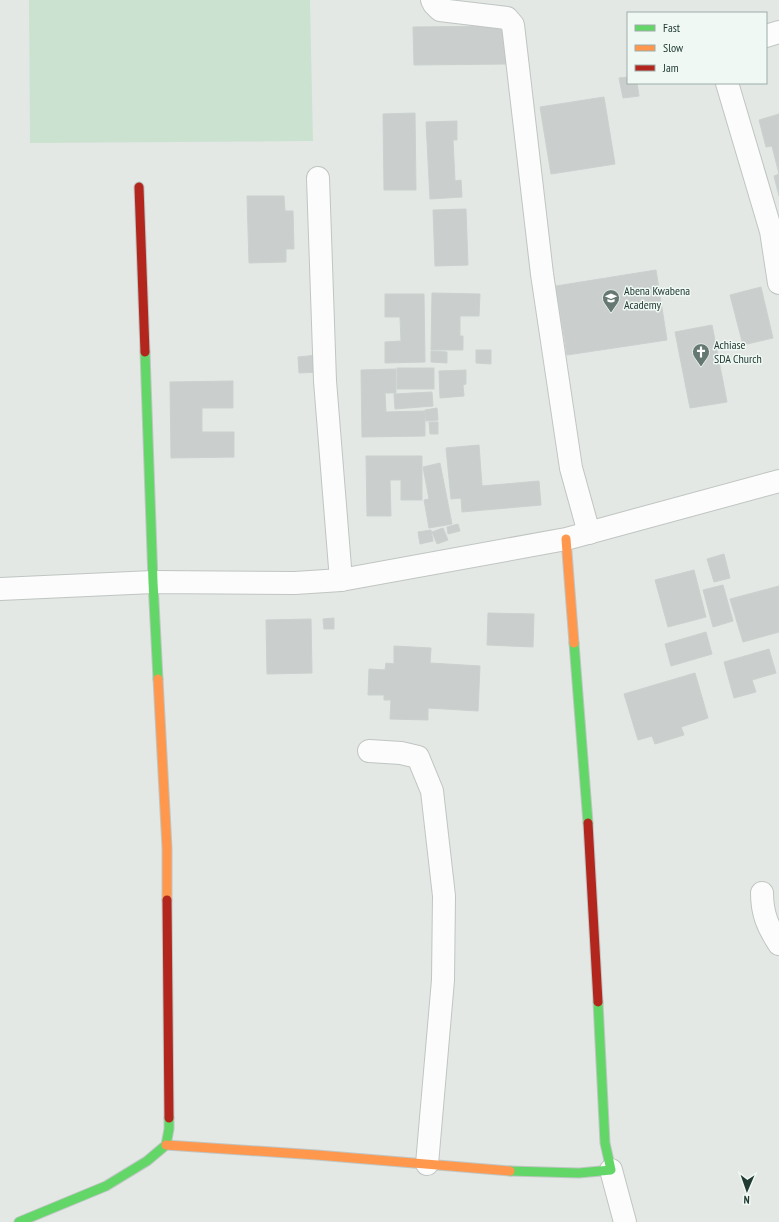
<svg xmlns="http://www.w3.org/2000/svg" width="779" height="1222" viewBox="0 0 779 1222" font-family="'PT Sans Narrow',sans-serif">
<rect width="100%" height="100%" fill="#e3e8e5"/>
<!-- green -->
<path fill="#cbe2d1" d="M29 0H310L313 141 30 143Z"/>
<!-- building -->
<g fill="#cacfcd" stroke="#cbd1ce">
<path d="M508 26V64L414 65 413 27Z"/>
<path d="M628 77V83H637L639 96 623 98 619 78Z"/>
<path d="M604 97 615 164 551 174 540 107Z"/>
<path d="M415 113 416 190H384L383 114Z"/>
<path d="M779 114V174L772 146 766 147 759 120Z"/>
<path d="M457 121V140H453L455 181 461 180 462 197 430 199 426 122Z"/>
<path d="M779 174V196L774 176Z"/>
<path d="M247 196H284L285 211H293L294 249H286V262L249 263Z"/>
<path d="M466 209 468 265 435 266 433 210Z"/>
<path d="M656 270 667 340 567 355 556 286Z"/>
<path d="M761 287 773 338 743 345 730 295Z"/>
<path d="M432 293 480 294 479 316H460V336H463V350H431Z"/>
<path d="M385 294H424L425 362 385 363V342L401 341 400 317H385Z"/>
<path d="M712 325 727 402 690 408 675 332Z"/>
<path d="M476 350H491V364L476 363Z"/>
<path d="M431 351 447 352V363L431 362Z"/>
<path d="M318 355 319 372 299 373 298 357Z"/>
<rect x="397" y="368" width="37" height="21"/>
<path d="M396 369V393H385L386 412 425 411V436L362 437 361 370Z"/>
<path d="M466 370V384L463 385 464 396 440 398 439 371Z"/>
<path d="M233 381V408H202V432H234V457L171 458 170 382Z"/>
<path d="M432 392 433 406 395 409 394 394Z"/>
<path d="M437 408 438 420 426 421 425 410Z"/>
<path d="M429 422H438V434H430Z"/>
<path d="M479 445 482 486 539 481 541 505 462 512 461 498 451 499 446 448Z"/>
<path d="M366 456H422V500H401V480H390L391 516H367Z"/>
<path d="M440 463 452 524 429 528 424 500 429 499 423 467Z"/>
<path d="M458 524 460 531 448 534 447 527Z"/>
<path d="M443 528 448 540 437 544 432 532Z"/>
<path d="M431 530 433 541 420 544 418 532Z"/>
<path d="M724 554 730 578 714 582 707 559Z"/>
<path d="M694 570 706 617 668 627 655 580Z"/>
<path d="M723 585 733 621 713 627 703 590Z"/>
<path d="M779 586V632L743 642 730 599Z"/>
<path d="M488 613 534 614 533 647 487 645Z"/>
<path d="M334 618V629H324L323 619Z"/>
<path d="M311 619 312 673 267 674 266 620Z"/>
<path d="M706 632 712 654 671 666 665 644Z"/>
<path d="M394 646 431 648 430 663 480 666 478 711 428 708V720L390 719 391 700H384V695H368L369 669 385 670 386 663 394 664Z"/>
<path d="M769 649 776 673 752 680 756 692 734 698 724 662Z"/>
<path d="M695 673 708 718 681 727 684 735 655 744 652 736 638 740 624 694Z"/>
</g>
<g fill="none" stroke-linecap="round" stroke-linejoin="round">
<!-- street casing -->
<g stroke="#c0c5c2" stroke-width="24">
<g id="street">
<path d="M432 0 434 4 440 10 507 18 513 25 542 274 571 468 589 533"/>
<path d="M766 36 779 32"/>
<path d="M727 83 771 231 779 283"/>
<path d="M318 178 325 381 341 580"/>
<path d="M0 589 153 582 295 583 341 580 566 539 779 481"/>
<path d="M369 751 401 753 418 757 432 791 444 896 443 980 427 1164"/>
<path d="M762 893C762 914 768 927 779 944"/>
<path d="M611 1170 625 1222"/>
</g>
</g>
<!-- fast casing -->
<g stroke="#bfc6c3" stroke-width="11">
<g id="fast">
<path d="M145 352 153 582 158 679"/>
<path d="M574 643 588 823"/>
<path d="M510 1171 579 1173 611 1170 605 1143 598 1002"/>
<path d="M19 1222 106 1186 147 1161 166 1145 169 1129V1118"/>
</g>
</g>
<!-- slow casing -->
<g stroke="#bfc6c3" stroke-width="11">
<g id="slow">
<path d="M566 539 574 643"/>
<path d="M158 679 167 848V900"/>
<path d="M166 1145 317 1155 510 1171"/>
</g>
</g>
<!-- jam casing -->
<g stroke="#bfc6c3" stroke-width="11">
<g id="jam">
<path d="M139 187 145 352"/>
<path d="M588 823 598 1002"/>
<path d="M167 900 169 1118"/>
</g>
</g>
<!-- street -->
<use href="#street" stroke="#fbfcfb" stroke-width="22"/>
<!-- fast -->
<use href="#fast" stroke="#63d668" stroke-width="9"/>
<!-- slow -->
<use href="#slow" stroke="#ff974d" stroke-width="9"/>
<!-- jam -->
<use href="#jam" stroke="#b3261e" stroke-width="9"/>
</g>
<!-- icons -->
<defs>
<g id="school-pin" transform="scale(0.9)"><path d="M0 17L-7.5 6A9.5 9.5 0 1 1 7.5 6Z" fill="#657871" stroke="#f0f8f4"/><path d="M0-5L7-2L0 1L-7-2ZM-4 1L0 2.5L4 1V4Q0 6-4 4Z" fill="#fff"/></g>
<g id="church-pin" transform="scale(0.9)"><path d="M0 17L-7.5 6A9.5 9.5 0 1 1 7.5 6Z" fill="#657871" stroke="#f0f8f4"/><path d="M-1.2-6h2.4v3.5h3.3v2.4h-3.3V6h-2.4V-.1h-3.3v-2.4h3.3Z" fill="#fff"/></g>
</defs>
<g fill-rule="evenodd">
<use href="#school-pin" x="611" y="298"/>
<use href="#church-pin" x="701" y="352"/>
</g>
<g text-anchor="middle" stroke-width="3" stroke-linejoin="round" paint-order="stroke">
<!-- poi labels -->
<g font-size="12" fill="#213b33" stroke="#f0f8f4" text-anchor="start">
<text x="624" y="295">Abena Kwabena<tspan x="624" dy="14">Academy</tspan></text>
<text x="714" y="349">Achiase<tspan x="714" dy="14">SDA Church</tspan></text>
</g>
</g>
<!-- legend -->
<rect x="627" y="12" width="140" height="72" fill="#f0f8f4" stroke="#9daca7"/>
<rect x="635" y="25" width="20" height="6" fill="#63d668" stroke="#9daca7"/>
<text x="663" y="32" font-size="12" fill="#213b33">Fast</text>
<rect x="635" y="45" width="20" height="6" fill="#ff974d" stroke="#9daca7"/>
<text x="663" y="52" font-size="12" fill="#213b33">Slow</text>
<rect x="635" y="65" width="20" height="6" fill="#b3261e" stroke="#9daca7"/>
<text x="663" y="72" font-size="12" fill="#213b33">Jam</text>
<!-- north arrow -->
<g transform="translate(747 1190) rotate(182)" stroke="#f0f8f4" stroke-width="3" paint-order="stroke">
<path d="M0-3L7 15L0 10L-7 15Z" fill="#213b33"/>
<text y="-6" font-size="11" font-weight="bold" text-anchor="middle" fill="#213b33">N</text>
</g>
</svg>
